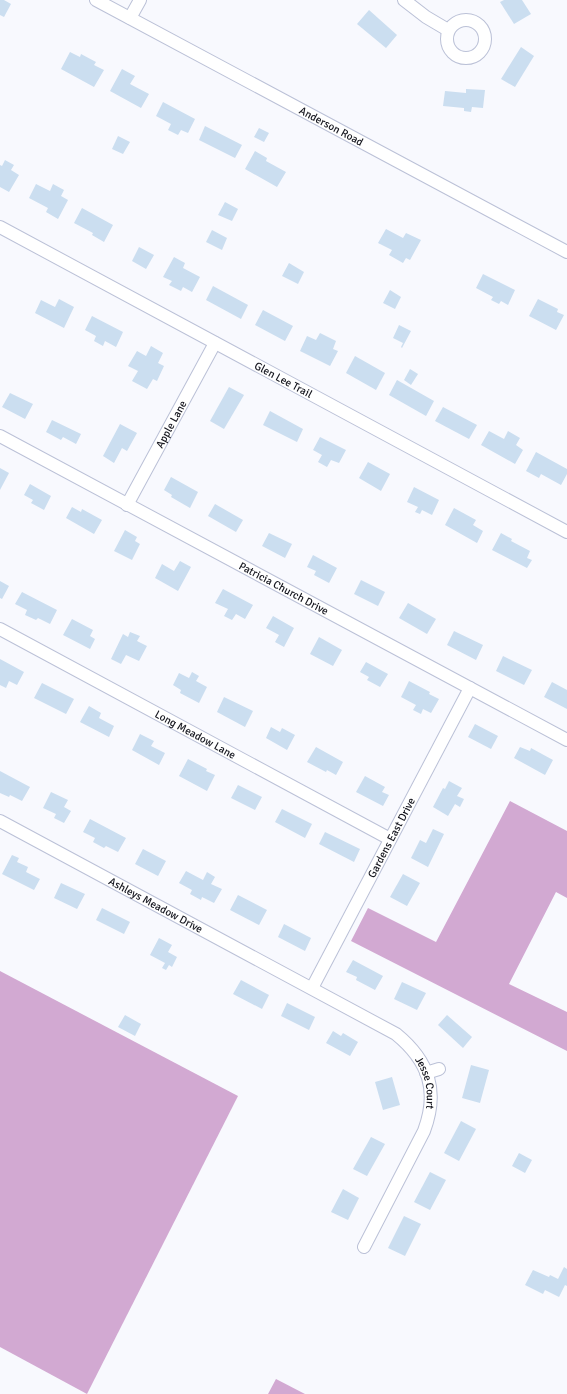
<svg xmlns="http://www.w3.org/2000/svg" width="567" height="1394" viewBox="0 0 567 1394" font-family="Signika,sans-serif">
<rect width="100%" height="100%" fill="#f8f9fe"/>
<!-- forest -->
<g fill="#d2a9d2">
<path d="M510 801 567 831V898L556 892 509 984 567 1012V1051L351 941 368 908 436 942Z"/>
<path d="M0 971 238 1096 87 1394 0 1347Z"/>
<path d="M276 1379 305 1394H268Z"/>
</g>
<!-- building -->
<g fill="#cbdef0">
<path d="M0 0H4L11 4 4 17 0 15Z"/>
<path d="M504 0H522L531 14 514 24 500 2Z"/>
<path d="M369 10 397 35 386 48 357 24Z"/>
<path d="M521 47 534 56 515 87 501 79Z"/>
<path d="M70 52 80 57 81 54 96 62 94 65 104 70 94 87 61 69Z"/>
<path d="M122 69 135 76 130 84 149 94 141 108 110 91Z"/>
<path d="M466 89 485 90 483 108 472 107 471 112 464 111V108L443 106 445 91 466 93Z"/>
<path d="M163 102 195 119 188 133 181 130 178 135 168 130 171 124 156 116Z"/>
<path d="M205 126 242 145 235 158 199 140Z"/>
<path d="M259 128 269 133 264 142 254 137Z"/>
<path d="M118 136 130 142 123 154 112 149Z"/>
<path d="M255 151 267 158 266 161 286 172 277 187 245 169Z"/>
<path d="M5 160 14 165 11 170 19 175 9 192 0 187V165L2 166Z"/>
<path d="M36 184 50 191 53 184 64 190 61 196 68 200 58 219 46 212 48 208 29 198Z"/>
<path d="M225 202 238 209 232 221 218 215Z"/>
<path d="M82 208 113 225 104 242 92 235 93 233 74 223Z"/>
<path d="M386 229 403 238 406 233 421 240 410 260 406 258 403 263 389 255 392 250 378 243Z"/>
<path d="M212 230 227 238 222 250 206 242Z"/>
<path d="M139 247 154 255 146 269 132 261Z"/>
<path d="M174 257 185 263 183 268 200 277 192 292 183 287 181 291 169 285 172 281 163 277Z"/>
<path d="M289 263 304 272 298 284 282 276Z"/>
<path d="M483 274 515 290 508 305 501 301 499 304 491 300 493 297 476 288Z"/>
<path d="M213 286 248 305 241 319 206 300Z"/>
<path d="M390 290 401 297 395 309 383 303Z"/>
<path d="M59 299 74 307 64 328 35 313 41 300 55 307Z"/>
<path d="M538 299 558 309 557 312 564 315 556 330 529 316Z"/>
<path d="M263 310 293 326 285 341 255 325Z"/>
<path d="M92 316 123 332 116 347 105 341 103 346 94 341 96 336 85 330Z"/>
<path d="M399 325 411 331 402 348 401 347 403 343 393 338Z"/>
<path d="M320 333 336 341 333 349 338 351 330 366 300 351 307 336 316 340Z"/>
<path d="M151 346 163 353 158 363 164 366 157 381 153 379 147 389 132 381 138 371 128 366 137 351 146 356Z"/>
<path d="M355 356 385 373 376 390 346 373Z"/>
<path d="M410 369 418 374 411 385 404 380Z"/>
<path d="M397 380 434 401 426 416 389 395Z"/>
<path d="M229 387 244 395 224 429 210 421Z"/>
<path d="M10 393 33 404 25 419 2 407Z"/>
<path d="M443 407 477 425 469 439 435 421Z"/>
<path d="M270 411 303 429 297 442 263 425Z"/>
<path d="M52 420 81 434 76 444 63 437 61 440 46 432Z"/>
<path d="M120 424 137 433 127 451 122 448 114 463 103 456Z"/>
<path d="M489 431 504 439 508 431 520 438 516 445 523 450 515 464 481 445Z"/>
<path d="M320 437 346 450 339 463 331 460 327 467 318 462 322 455 313 450Z"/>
<path d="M536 452 567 469V474L561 485 541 474 539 478 526 471Z"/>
<path d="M368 462 390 474 381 491 359 478Z"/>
<path d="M0 468 9 473 0 490Z"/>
<path d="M171 477 198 492 190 508 171 497 172 495 164 490Z"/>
<path d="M30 484 51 496 44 510 31 503 33 500 24 495Z"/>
<path d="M414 487 439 500 432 515 422 510 420 514 415 512 418 507 407 502Z"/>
<path d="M215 504 243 520 236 532 208 516Z"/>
<path d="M72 507 81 512 82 509 102 520 94 534 66 518Z"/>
<path d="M454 508 476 520 473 525 483 531 477 543 445 525Z"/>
<path d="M125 530 137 537 135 541 140 544 132 560 114 551Z"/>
<path d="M269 533 292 544 285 558 262 546Z"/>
<path d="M501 533 512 539 511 541 530 551 527 558 532 560 527 568 492 550Z"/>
<path d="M313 555 337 568 329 583 314 575 316 571 307 567Z"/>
<path d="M180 561 191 567 178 591 155 578 162 564 174 571Z"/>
<path d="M361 580 385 592 378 606 354 594Z"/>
<path d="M0 581 9 586 2 599 0 598Z"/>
<path d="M223 589 253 605 245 619 236 614 232 620 224 616 228 609 215 603Z"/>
<path d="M22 592 57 610 50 624 38 618 36 620 25 615 27 610 15 604Z"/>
<path d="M408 603 436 619 427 634 399 618Z"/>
<path d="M273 616 294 628 284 647 275 642 279 635 266 628Z"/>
<path d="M72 619 93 630 90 636 95 639 90 649 63 635Z"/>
<path d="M454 631 483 645 476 660 447 645Z"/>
<path d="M130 632 140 636 137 641 147 646 139 661 126 655 121 664 111 659 123 634 128 637Z"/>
<path d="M319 637 342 650 333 666 310 654Z"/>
<path d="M503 656 532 670 524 685 496 671Z"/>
<path d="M0 659 24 672 17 685 9 681 6 688 0 685Z"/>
<path d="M366 662 388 674 380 687 367 680 369 677 360 672Z"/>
<path d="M192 672 199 676 196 681 207 687 199 703 180 693 181 690 173 685 179 673 189 678Z"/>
<path d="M409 681 430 692 429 694 439 699 431 713 423 709 421 714 413 710 416 705 401 697Z"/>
<path d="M552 682 567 690V709L544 697Z"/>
<path d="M42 683 74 699 66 714 34 698Z"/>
<path d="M224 697 253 711 245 727 217 712Z"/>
<path d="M89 706 101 713 99 718 114 726 109 737 80 722Z"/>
<path d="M475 724 498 736 491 749 468 737Z"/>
<path d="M271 727 280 732 282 728 295 735 287 750 266 738Z"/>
<path d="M140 734 154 741 151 746 165 753 159 765 132 750Z"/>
<path d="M316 747 343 762 336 775 327 770 326 772 307 762Z"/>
<path d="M520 747 530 751 531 748 553 760 545 775 514 758Z"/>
<path d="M188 759 207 769 206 771 215 775 207 791 179 776Z"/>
<path d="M0 771 30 787 22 801 10 795 9 797 0 793Z"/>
<path d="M365 776 385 787 382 792 389 795 383 806 356 792Z"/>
<path d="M449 781 462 788 457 796 464 799 460 807 455 804 448 816 433 807 443 788 445 789Z"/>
<path d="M238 785 262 797 255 810 231 798Z"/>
<path d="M51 792 68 800 64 807 71 811 64 823 54 818 56 814 43 808Z"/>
<path d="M282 809 312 824 305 838 275 822Z"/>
<path d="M90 819 126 838 118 852 106 846 104 848 93 842 95 838 83 832Z"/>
<path d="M433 829 444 834 428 867 411 858 420 840 426 843Z"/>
<path d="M325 832 360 849 354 862 319 844Z"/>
<path d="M143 849 166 861 158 876 135 864Z"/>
<path d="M12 855 19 858 17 862 28 867 26 872 40 879 34 890 2 874Z"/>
<path d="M186 871 203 880 207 872 215 877 211 884 222 889 214 903 202 897 201 900 190 894 192 890 179 883Z"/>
<path d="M403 874 420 883 407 906 390 897Z"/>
<path d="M61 883 85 894 77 909 54 898Z"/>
<path d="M238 895 267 910 259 925 230 910Z"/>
<path d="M102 908 130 922 124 934 96 920Z"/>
<path d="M284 924 311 938 305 951 278 937Z"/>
<path d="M159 938 172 945 168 952 177 957 172 967 169 965 166 970 162 968 165 963 150 955Z"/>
<path d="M353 960 383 976 375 990 356 980 357 977 346 972Z"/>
<path d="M241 980 269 995 262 1009 233 994Z"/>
<path d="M402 982 426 993 417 1010 394 999Z"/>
<path d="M287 1003 315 1017 309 1030 281 1016Z"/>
<path d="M125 1015 141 1024 135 1036 118 1027Z"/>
<path d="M447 1015 472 1037 463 1048 438 1025Z"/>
<path d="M333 1031 341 1036 343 1033 358 1042 350 1056 326 1043Z"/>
<path d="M471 1065 489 1070 480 1103 462 1098Z"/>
<path d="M392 1077 400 1105 383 1110 375 1082Z"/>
<path d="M461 1121 476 1129 459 1161 444 1153Z"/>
<path d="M371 1137 385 1144 367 1176 353 1169Z"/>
<path d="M519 1153 532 1160 525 1173 512 1166Z"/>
<path d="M430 1172 446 1180 430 1210 414 1202Z"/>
<path d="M343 1189 359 1198 348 1220 331 1212Z"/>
<path d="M404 1216 421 1224 405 1256 388 1248Z"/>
<path d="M564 1267 567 1269V1286L565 1285 559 1297 545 1290 543 1294 525 1285 533 1270 549 1277 550 1275 558 1279Z"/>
</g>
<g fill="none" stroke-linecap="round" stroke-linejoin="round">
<!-- minor casing -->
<g stroke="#bbc1d7" stroke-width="14">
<g id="minor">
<path id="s1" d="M96 0 567 252"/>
<path d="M404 0 426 17 448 30"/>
<path d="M130 18 140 0"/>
<circle cx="466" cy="39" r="19"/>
<path id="s2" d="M0 227 567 532"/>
<path id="s3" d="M0 436 567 740"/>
<path id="s4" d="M127 505 215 343"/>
<path id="s5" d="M0 629 390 839"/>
<path id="s6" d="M0 821 396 1034C429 1061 439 1091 424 1131L364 1247"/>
<path id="s7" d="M312 988 470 688"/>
<path d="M426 1073 439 1069"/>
</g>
</g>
<!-- minor -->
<use href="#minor" stroke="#fff" stroke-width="12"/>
</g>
<g text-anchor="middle" stroke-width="4" stroke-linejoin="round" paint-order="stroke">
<!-- street labels -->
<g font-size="11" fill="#15161e" stroke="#f8f9fe">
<text dy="4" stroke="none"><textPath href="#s1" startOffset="267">Anderson Road</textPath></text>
<text dy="4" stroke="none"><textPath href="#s2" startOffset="322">Glen Lee Trail</textPath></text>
<text dy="4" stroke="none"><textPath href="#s4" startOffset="92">Apple Lane</textPath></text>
<text dy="4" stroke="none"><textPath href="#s3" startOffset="322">Patricia Church Drive</textPath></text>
<text dy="4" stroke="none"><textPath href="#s5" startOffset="222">Long Meadow Lane</textPath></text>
<text dy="4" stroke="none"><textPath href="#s7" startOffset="170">Gardens East Drive</textPath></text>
<text dy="4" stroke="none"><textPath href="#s6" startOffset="177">Ashleys Meadow Drive</textPath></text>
<text dy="4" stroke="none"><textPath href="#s6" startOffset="509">Jesse Court</textPath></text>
</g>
</g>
</svg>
